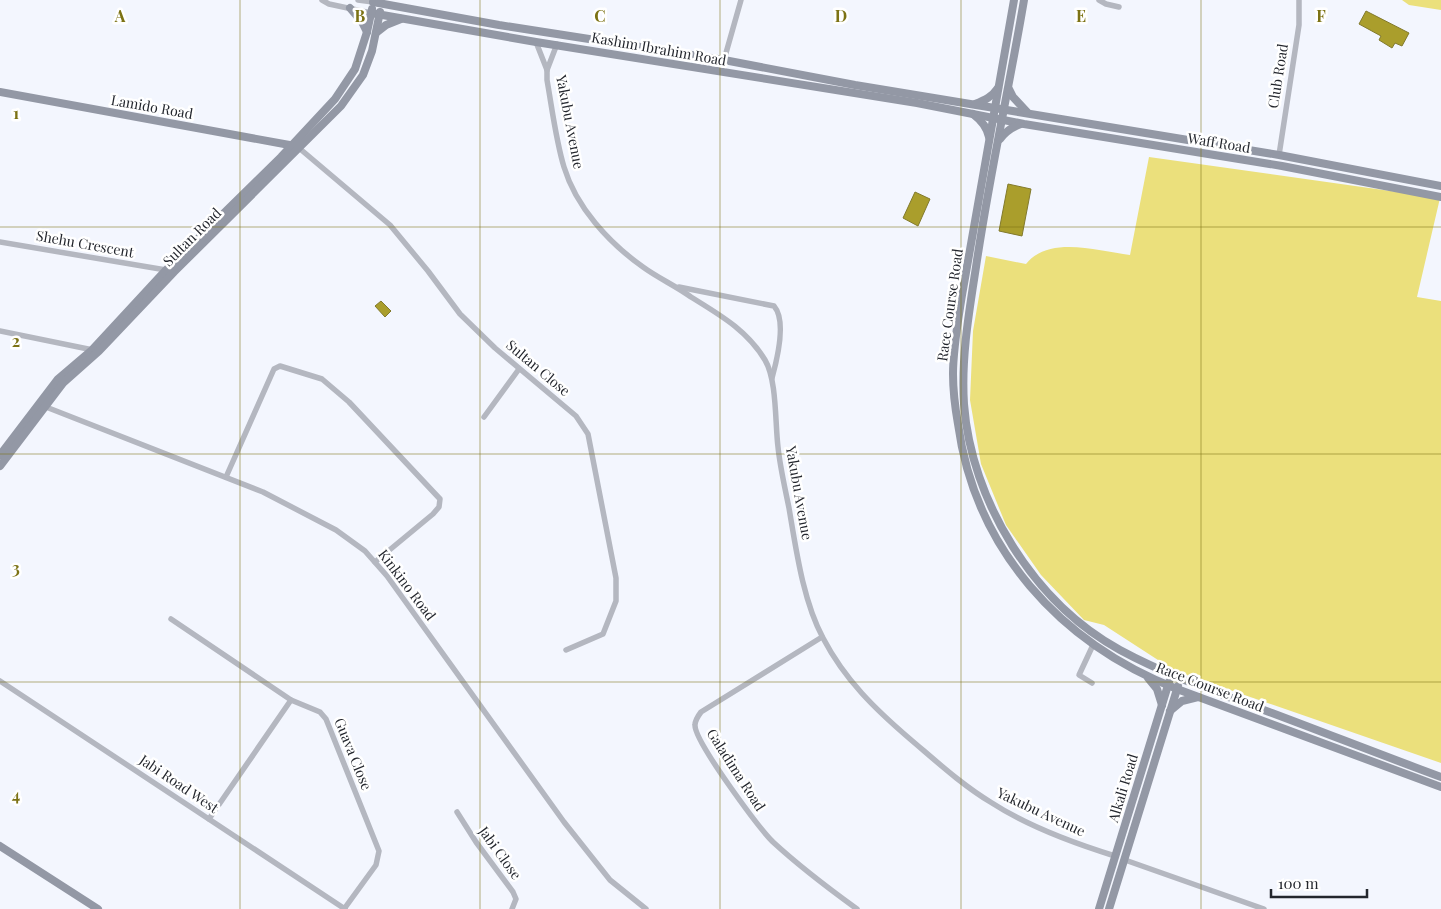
<svg xmlns="http://www.w3.org/2000/svg" width="1441" height="909" viewBox="0 0 1441 909" font-family="'Playfair Display',serif">
<rect width="100%" height="100%" fill="#f3f6fe"/>
<!-- green -->
<g fill="#ebe07c">
<path d="M1402 0H1441V10L1409 5Z"/>
<path d="M1149 157 1440 198 1417 297 1441 301V763L1175 671 1104 625 1084 620 1041 575 1006 525 981 464 970 400 973 331 986 256 1026 264C1049 235 1098 251 1130 255Z"/>
</g>
<!-- water -->
<g fill="#aa9e2c" stroke="#827a2c">
<path d="M1366 11 1409 33 1402 46 1395 43 1392 48 1379 40 1381 36 1359 24Z"/>
<path d="M1008 184 1031 189 1022 236 999 231Z"/>
<path d="M915 192 930 199 918 226 903 218Z"/>
<path d="M381 301 391 311 385 317 375 306Z"/>
</g>
<g fill="none" stroke-linecap="round" stroke-linejoin="round">
<!-- street -->
<g stroke="#b4b7c0" stroke-width="5.5">
<path d="M322 0 329 4 371 13"/>
<path d="M358 0 373 2"/>
<path d="M1099 0 1106 4 1119 7"/>
<path d="M536 42 547 70"/>
<path d="M557 44 547 70V80C552 108 556 141 564 167 576 207 609 243 643 267 658 278 676 286 691 297 720 315 747 330 765 360 777 380 775 423 778 447 780 467 785 488 789 508 796 549 803 601 823 638 845 680 875 709 910 739 936 761 962 785 992 803 1029 827 1073 843 1115 856"/>
<path d="M724 60 741 0"/>
<path d="M299 148 390 225 428 271 460 314 495 348 576 416 588 434 616 578V601L603 634 566 650"/>
<path d="M1279 155 1299 25V0"/>
<path d="M0 242 166 270"/>
<path d="M679 287 774 306C787 321 777 360 772 378"/>
<path d="M0 331 93 350"/>
<path d="M46 407 263 492 336 530 365 551 387 576 564 822 610 880 646 909"/>
<path d="M484 417 519 369"/>
<path d="M226 477 274 369 280 366 322 379 349 402 440 499 439 507 433 514 375 562"/>
<path d="M171 619 291 700 320 712 326 719 379 851 376 865 344 909"/>
<path d="M822 637 701 712C698 716 695 720 695 725 694 741 759 828 773 842 799 866 828 888 857 909"/>
<path d="M0 681 345 909"/>
<path d="M1092 683 1079 675 1093 645"/>
<path d="M457 812 476 842 513 892 516 899 512 909"/>
<path d="M209 819 291 700"/>
<path d="M1125 860 1264 909"/>
</g>
<!-- secondary -->
<g stroke="#9398a5" stroke-width="8">
<path d="M1014 0 962 295C958 321 953 348 953 374 953 391 955 407 958 424 975 549 1060 643 1177 689L1441 787"/>
<path d="M1024 0C1009 89 989 177 976 267 969 312 961 358 964 404 971 501 1034 603 1120 650 1168 676 1221 694 1272 713 1328 734 1384 756 1441 777"/>
<path d="M373 2 499 25 724 60 855 85 1279 155 1441 186"/>
<path d="M350 8 362 22 367 32"/>
<path d="M371 13 536 42 917 103 1024 124 1282 166 1441 197"/>
<path d="M377 32 386 25 401 19"/>
<path d="M1009 89 1013 97 1027 112"/>
<path d="M0 92 295 146"/>
<path d="M975 104C985 100 992 97 998 88"/>
<path d="M973 114C981 120 987 127 989 137"/>
<path d="M1000 139C1006 131 1012 127 1021 124"/>
<path d="M0 455 58 379 92 350 166 270 281 157 335 99 355 69 367 32 372 9"/>
<path d="M0 466 63 383 99 351 174 272 341 106 363 75 372 51 380 12"/>
<path d="M1148 678 1157 689 1162 705"/>
<path d="M1170 711 1182 701 1198 697"/>
<path d="M0 846 98 909"/>
<path d="M1099 909 1169 682"/>
<path d="M1109 909 1178 686"/>
</g>
</g>
<!-- grid -->
<path fill="none" stroke="#7c7214" stroke-width="1" stroke-opacity="0.55" d="M240 0V909M480 0V909M720 0V909M961 0V909M1201 0V909M0 227H1441M0 454H1441M0 682H1441"/>
<g text-anchor="middle" stroke-width="5" stroke-linejoin="round" paint-order="stroke">
<!-- street labels -->
<g font-size="14" fill="#23262d" stroke="#fff">
<text transform="translate(659 49) rotate(10)" y="5">Kashim Ibrahim Road</text>
<text transform="translate(1278 76) rotate(-81)" y="5">Club Road</text>
<text transform="translate(152 107) rotate(10)" y="5">Lamido Road</text>
<text transform="translate(570 122) rotate(79)" y="5">Yakubu Avenue</text>
<text transform="translate(1219 143) rotate(9)" y="5">Waff Road</text>
<text transform="translate(192 237) rotate(-45)" y="5">Sultan Road</text>
<text transform="translate(85 244) rotate(10)" y="5">Shehu Crescent</text>
<text transform="translate(950 305) rotate(-82)" y="5">Race Course Road</text>
<text transform="translate(538 368) rotate(40)" y="5">Sultan Close</text>
<text transform="translate(799 493) rotate(80)" y="5">Yakubu Avenue</text>
<text transform="translate(407 585) rotate(53)" y="5">Kinkino Road</text>
<text transform="translate(1210 687) rotate(21)" y="5">Race Course Road</text>
<text transform="translate(353 754) rotate(68)" y="5">Guava Close</text>
<text transform="translate(736 770) rotate(57)" y="5">Galadima Road</text>
<text transform="translate(179 784) rotate(34)" y="5">Jabi Road West</text>
<text transform="translate(1123 788) rotate(-73)" y="5">Alkali Road</text>
<text transform="translate(1041 812) rotate(25)" y="5">Yakubu Avenue</text>
<text transform="translate(500 853) rotate(54)" y="5">Jabi Close</text>
</g>
</g>
<g font-size="16" text-anchor="middle" font-weight="bold" fill="#7c7214" stroke="#fff" stroke-width="5" stroke-linejoin="round" paint-order="stroke">
<text x="120" y="22">A</text>
<text x="360" y="22">B</text>
<text x="600" y="22">C</text>
<text x="841" y="22">D</text>
<text x="1081" y="22">E</text>
<text x="1321" y="22">F</text>
<text x="16" y="119">1</text>
<text x="16" y="347">2</text>
<text x="16" y="574">3</text>
<text x="16" y="801">4</text>
</g>
<!-- scale -->
<path d="M1271 889v8h96v-8" fill="none" stroke="#23262d" stroke-width="2.5"/>
<text x="1278" y="889" font-size="15" fill="#23262d" stroke="#ffffff" stroke-width="4" paint-order="stroke">100 m</text>
</svg>
